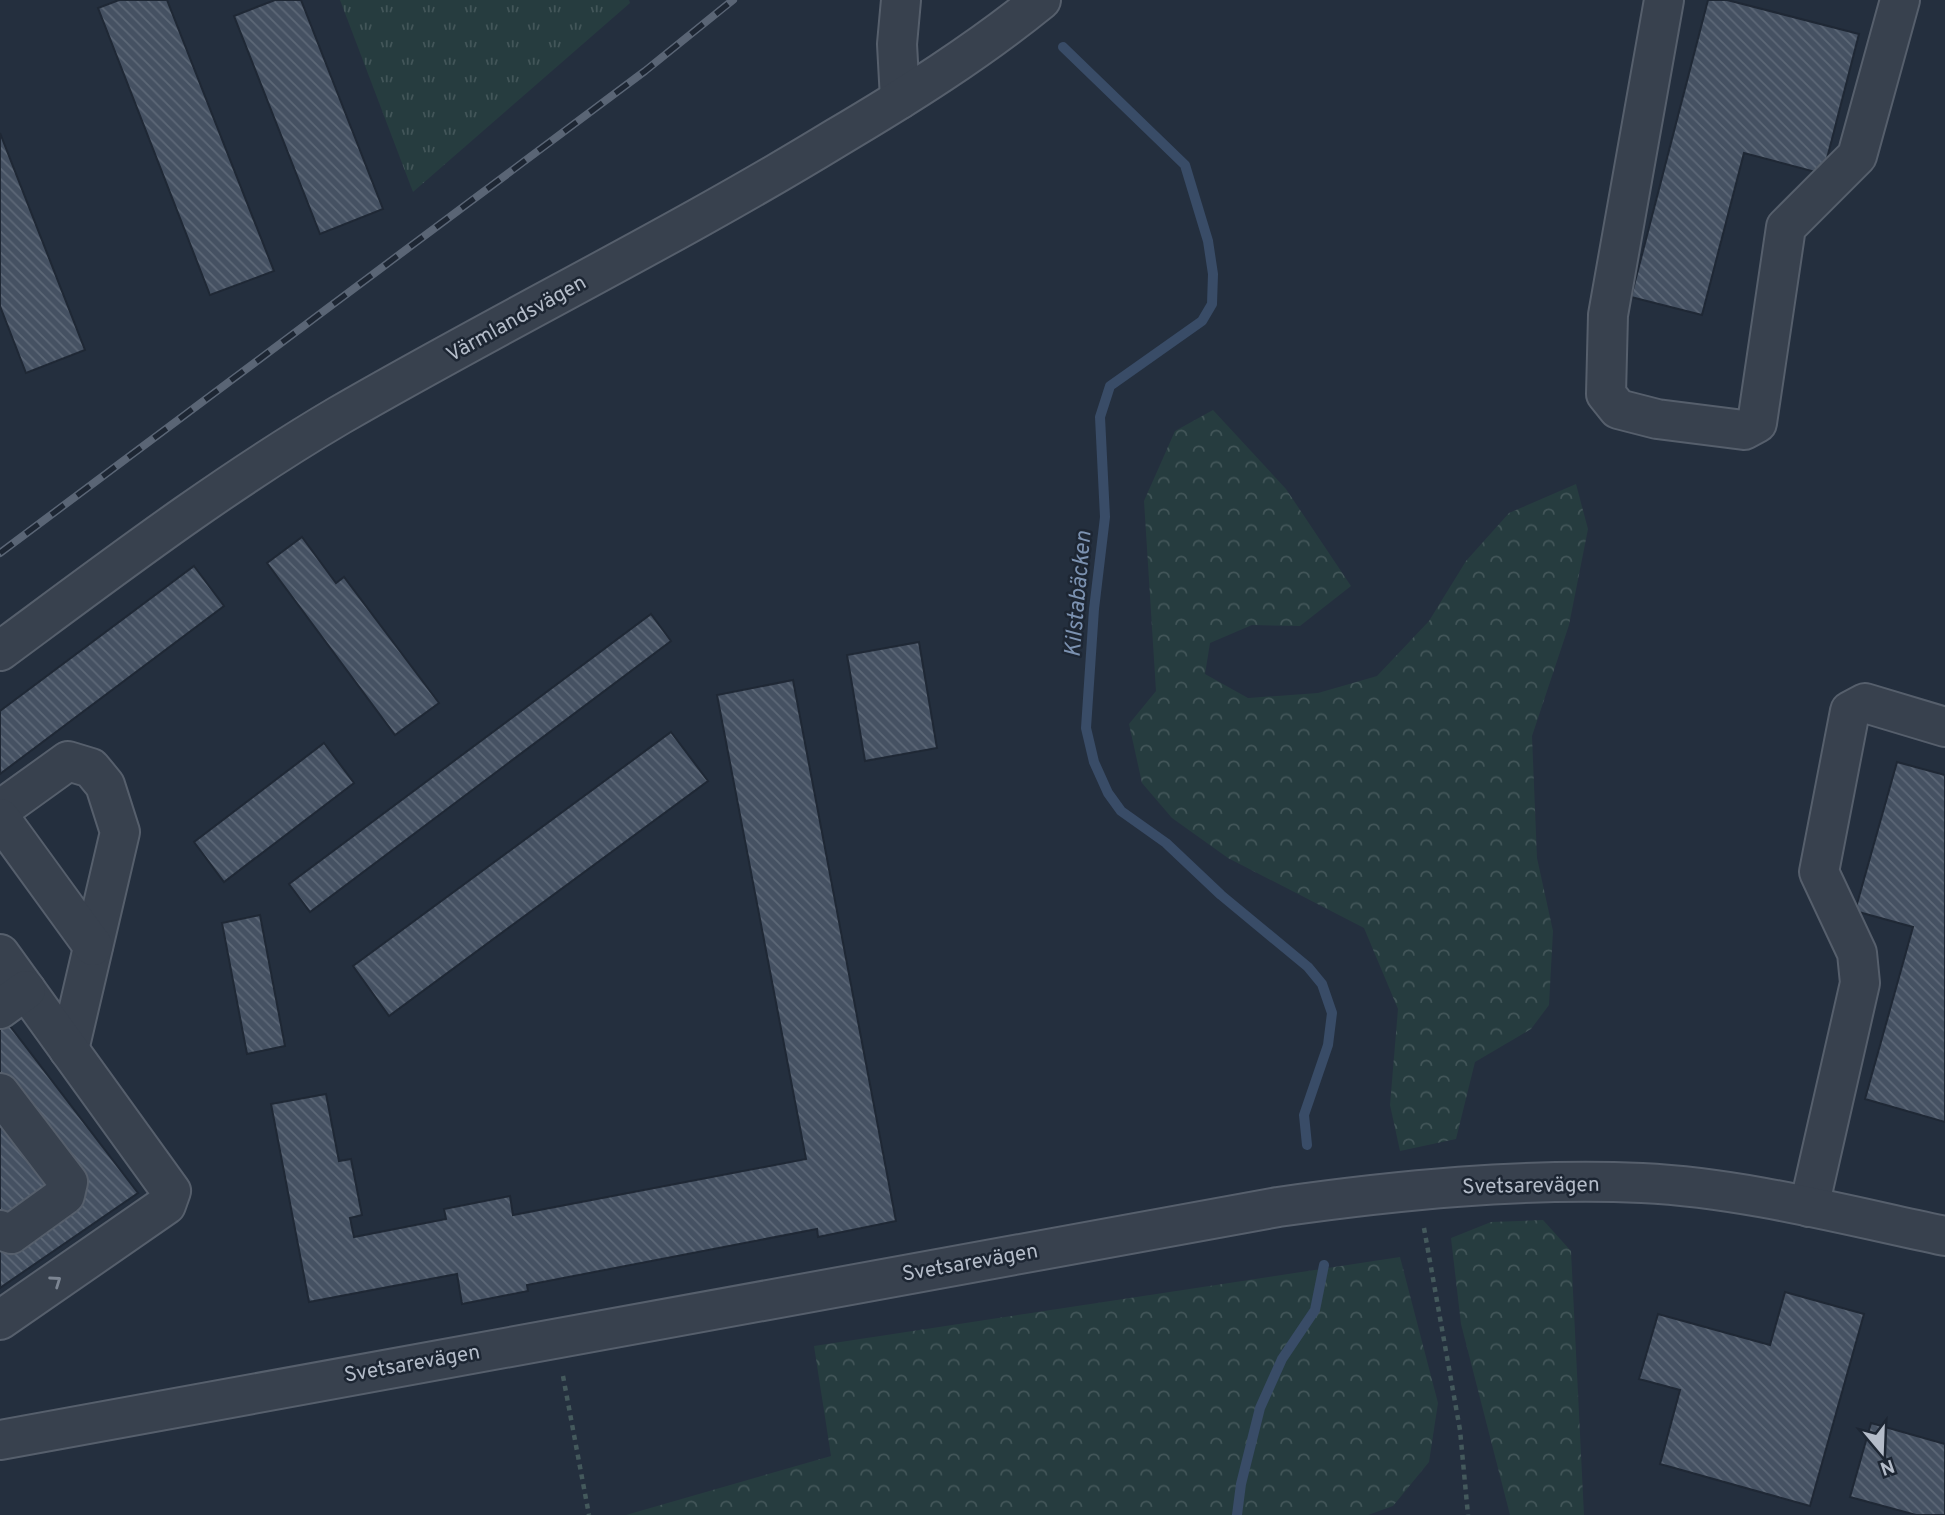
<svg xmlns="http://www.w3.org/2000/svg" width="1945" height="1515" viewBox="0 0 1945 1515" font-family="Overpass,sans-serif">
<defs>
<pattern id="grass-tufts" width="24" height="20" patternUnits="userSpaceOnUse" patternTransform="scale(1.75)"><rect width="24" height="20" fill="#263c3f"/><path d="M3 7l-1-3M5 7V3M7 7l1-3M15 17l-1-3M17 17v-4M19 17l1-3" fill="none" stroke="#435659"/></pattern>
<pattern id="forest-crowns" width="20" height="18" patternUnits="userSpaceOnUse" patternTransform="scale(1.75)"><rect width="20" height="18" fill="#263c3f"/><path d="M2 6a3 3 0 1 1 6 0M12 15a3 3 0 1 1 6 0" fill="none" stroke="#435659"/></pattern>
<pattern id="building-back-hatch" width="6" height="6" patternUnits="userSpaceOnUse" patternTransform="scale(1.75)"><rect width="6" height="6" fill="#455162"/><path d="M-1 5l2 2M0 0l6 6M5-1l2 2" fill="none" stroke="#5d6877"/></pattern>
</defs>
<rect width="100%" height="100%" fill="#242f3e"/>
<!-- grass -->
<path fill="url(#grass-tufts)" d="M340 0H629L630 3 413 192Z"/>
<!-- forest -->
<g fill="url(#forest-crowns)">
<path d="M1213 410 1286 489 1351 586 1300 626 1252 625 1210 643 1205 674 1248 698 1318 693 1377 676 1429 621 1466 561 1509 513 1576 484 1588 529 1569 625 1532 736 1537 858 1553 931 1549 1005 1531 1029 1475 1062 1456 1139 1400 1151 1390 1105 1398 1009 1364 928 1228 858 1172 818 1142 783 1129 724 1156 691 1144 501 1175 431Z"/>
<path d="M1543 1220 1571 1251 1584 1515H1510L1461 1324 1451 1238 1491 1222Z"/>
<path d="M1400 1257 1438 1403 1429 1462 1393 1506 1368 1515H626L831 1456 814 1346Z"/>
</g>
<g fill="none" stroke-linecap="round" stroke-linejoin="round">
<!-- stream -->
<g stroke="#394c67" stroke-width="10">
<path d="M1063 47 1185 165 1208 241 1213 274 1212 304 1202 321 1110 386 1100 417 1105 517 1094 609 1086 728 1094 762 1108 793 1121 811 1166 843 1221 895 1308 967 1322 984 1332 1013 1328 1045 1304 1115 1307 1145"/>
<path d="M1237 1515 1241 1484 1260 1408 1282 1359 1315 1310 1324 1265"/>
</g>
</g>
<!-- building -->
<g fill="url(#building-back-hatch)" stroke="#1f2835" stroke-width="2">
<path d="M119 0H167L274 271 210 295 98 8Z"/>
<path d="M275 0H301L383 209 320 234 234 16Z"/>
<path d="M1708 0H1727L1859 34 1823 174 1744 153 1702 315 1631 297Z"/>
<path d="M0 133 85 350 26 373 0 306Z"/>
<path d="M302 537 336 583 344 577 439 703 395 735 267 563Z"/>
<path d="M194 566 224 606 0 774V711Z"/>
<path d="M651 614 671 641 310 912 289 884Z"/>
<path d="M919 642 937 748 865 761 847 655Z"/>
<path d="M793 680 896 1221 818 1237 817 1229 527 1285 528 1291 462 1304 457 1274 309 1302 271 1104 326 1094 339 1161 351 1159 362 1215 350 1218 354 1237 446 1219 444 1209 510 1196 513 1215 806 1159 717 695Z"/>
<path d="M671 732 708 781 389 1016 353 966Z"/>
<path d="M324 743 354 783 224 882 194 842Z"/>
<path d="M1897 762 1945 775V1122L1865 1099 1913 927 1855 911Z"/>
<path d="M260 915 285 1046 247 1054 222 923Z"/>
<path d="M0 1013 138 1193 0 1288Z"/>
<path d="M1785 1292 1864 1314 1810 1506 1660 1464 1680 1390 1639 1379 1658 1314 1770 1345Z"/>
<path d="M1871 1423 1945 1444V1515H1916L1850 1497Z"/>
</g>
<g fill="none" stroke-linecap="round" stroke-linejoin="round">
<!-- minor casing -->
<g stroke="#565f6c" stroke-width="42">
<g id="minor">
<path d="M1664 0 1608 315 1606 394 1618 409 1657 419 1744 430 1757 423 1786 227 1857 156 1900 0"/>
<path d="M900 99 897 44 901 0"/>
<path d="M0 651C111 569 221 485 340 415 504 320 674 237 836 138 907 96 977 52 1041 0"/>
<path d="M0 810 68 761 91 768 105 785 120 832 69 1050"/>
<path d="M0 818 93 946"/>
<path d="M0 954 171 1191 166 1205 0 1320"/>
<path d="M0 1009 26 990"/>
<path d="M0 1093 68 1182 65 1195 11 1234 0 1230"/>
<path d="M1809 1207 1860 983 1857 953 1819 872 1850 711 1865 703 1945 727"/>
<path d="M0 1440 1278 1207C1398 1190 1520 1178 1642 1183 1744 1188 1845 1215 1945 1236"/>
</g>
</g>
<!-- path -->
<g stroke="#44595c" stroke-width="4.5" stroke-dasharray="5 5" stroke-linecap="butt">
<path d="M1424 1228 1460 1430 1468 1515"/>
<path d="M563 1376 589 1515"/>
</g>
<!-- minor -->
<use href="#minor" stroke="#38414e" stroke-width="38"/>
<!-- rail casing -->
<g stroke="#5a6575" stroke-width="8">
<path id="rail" d="M0 553 645 71 733 0"/>
</g>
<!-- rail -->
<use href="#rail" stroke="#1d2633" stroke-width="5" stroke-dasharray="16" stroke-linecap="butt"/>
</g>
<!-- one-way arrows -->
<defs><path id="oneway-chevron" d="M-2-3.5L2.5 0L-2 3.5" fill="none" stroke-width="1.6" stroke-linecap="round" stroke-linejoin="round" transform="scale(1.75)"/></defs>
<use stroke="#7c8592" href="#oneway-chevron" transform="translate(56 1281) rotate(-35)"/>
<g text-anchor="middle" stroke-width="5" stroke-linejoin="round" paint-order="stroke">
<!-- street labels -->
<g font-size="21" fill="#b4bcc9" stroke="#1d2633">
<text transform="translate(516 318) rotate(-29)" y="7">Värmlandsvägen</text>
<text transform="translate(1531 1185) rotate(-1)" y="7">Svetsarevägen</text>
<text transform="translate(970 1262) rotate(-10)" y="7">Svetsarevägen</text>
<text transform="translate(412 1363) rotate(-10)" y="7">Svetsarevägen</text>
</g>
<!-- water labels -->
<g font-size="23" font-style="italic" fill="#7c92b1" stroke="#1d2633">
<text transform="translate(1077 594) rotate(-85)" y="8">Kilstabäcken</text>
</g>
</g>
<!-- north arrow -->
<g transform="translate(1882 1452) rotate(161)" stroke="#1d2633" stroke-width="5" paint-order="stroke">
<path d="M0-5L12 26L0 18L-12 26Z" fill="#b4bcc9"/>
<text y="-10" font-size="19" font-weight="bold" text-anchor="middle" fill="#b4bcc9">N</text>
</g>
</svg>
